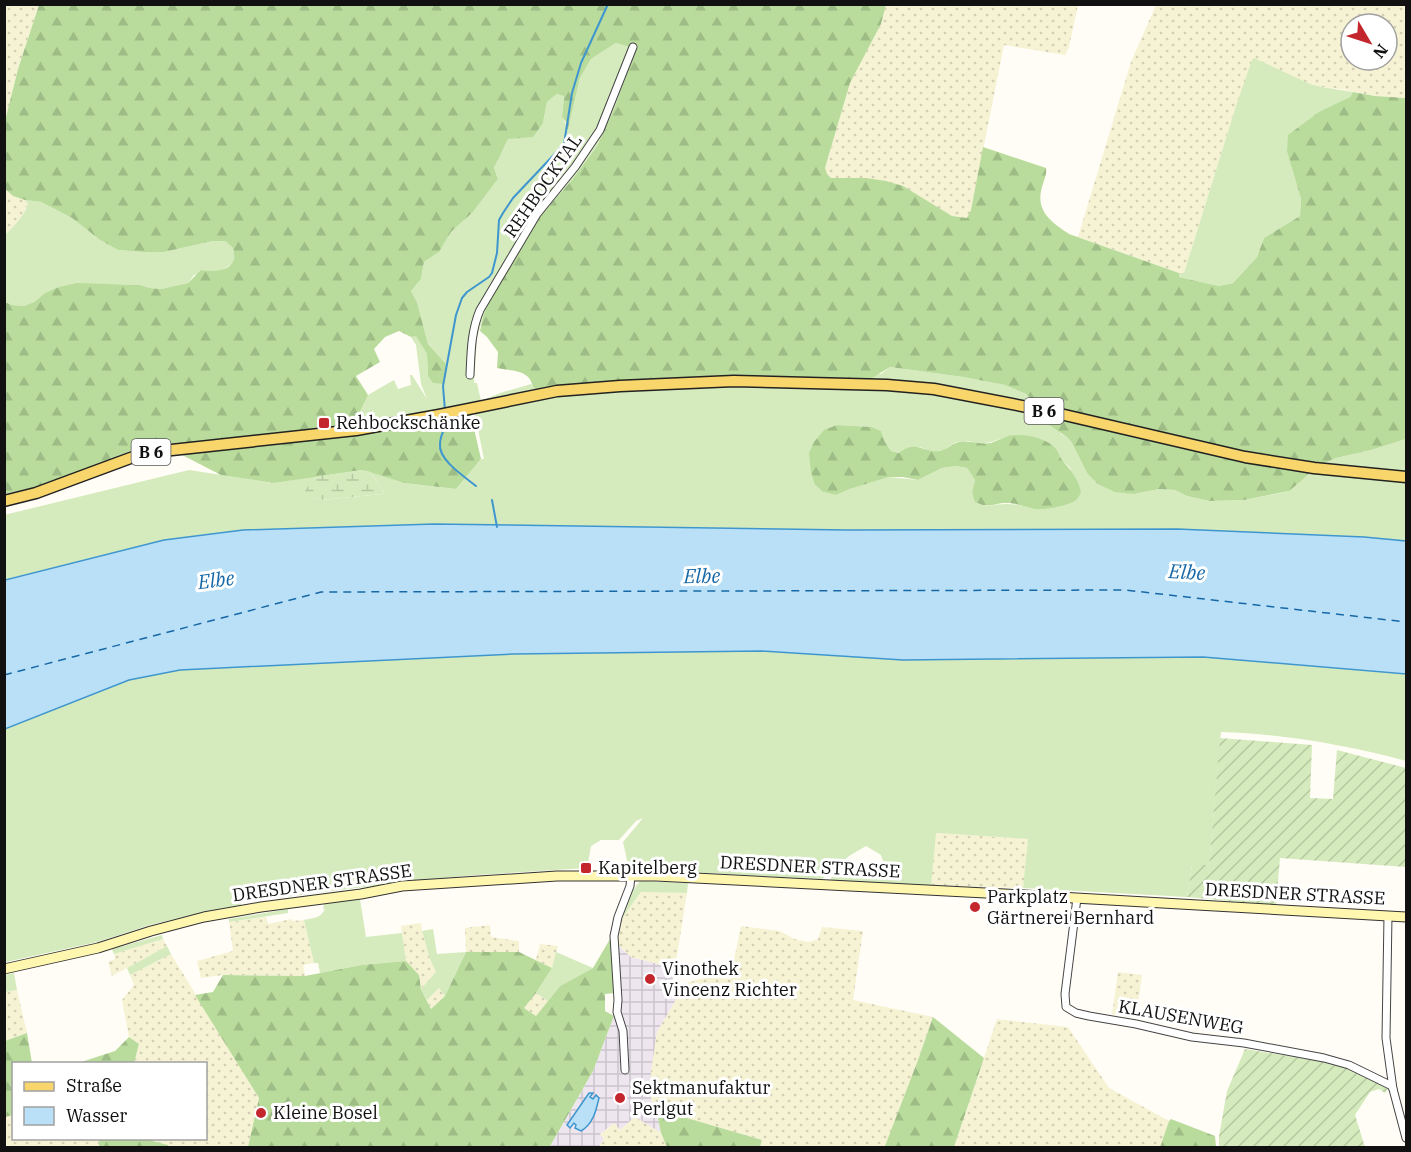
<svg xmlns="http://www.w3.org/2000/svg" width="1411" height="1152" viewBox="0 0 1411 1152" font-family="'IBM Plex Serif',serif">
<defs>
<pattern id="industrial-grid" width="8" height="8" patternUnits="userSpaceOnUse" patternTransform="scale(1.5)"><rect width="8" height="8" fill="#eee6ef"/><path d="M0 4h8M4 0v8" fill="none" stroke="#cbc4cc"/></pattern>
<pattern id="farmland-dots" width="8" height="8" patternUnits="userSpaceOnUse" patternTransform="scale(1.5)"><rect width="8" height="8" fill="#f6f3d4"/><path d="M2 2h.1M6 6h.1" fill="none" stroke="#d2cfb5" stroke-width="1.8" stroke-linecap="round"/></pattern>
<pattern id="forest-firs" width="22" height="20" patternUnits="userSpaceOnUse" patternTransform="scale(1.5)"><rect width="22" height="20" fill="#b9dc9c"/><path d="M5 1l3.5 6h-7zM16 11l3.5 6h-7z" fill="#9ebc85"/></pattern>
<pattern id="wetland-marsh" width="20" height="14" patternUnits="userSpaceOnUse" patternTransform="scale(1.5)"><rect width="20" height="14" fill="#d5ebbd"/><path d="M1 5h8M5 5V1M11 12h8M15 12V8" fill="none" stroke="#b6c8a1"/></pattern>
<pattern id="garden-furrows" width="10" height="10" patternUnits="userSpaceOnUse" patternTransform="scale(1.5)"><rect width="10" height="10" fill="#d5ebbd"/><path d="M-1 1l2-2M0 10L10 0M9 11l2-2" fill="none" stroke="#b6c8a1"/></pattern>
</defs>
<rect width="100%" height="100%" fill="#fffdf5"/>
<!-- industrial -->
<path fill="url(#industrial-grid)" d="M616 943 631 957 675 968 671 987 686 983 657 1032 651 1099 656 1109 661 1133 635 1117 620 1130 613 1124 600 1134 604 1138 599 1147 549 1148 593 1071 614 1016 618 979Z"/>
<!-- farmland -->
<g fill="url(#farmland-dots)" fill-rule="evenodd">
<path d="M5 5H39L18 69 5 121Z"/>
<path d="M886 5H1078L1069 47 1065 55 1004 45 971 210 968 218 952 216 939 209 845 179 831 178 826 174 825 169 850 83 881 24Z"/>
<path d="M1156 5H1406V98L1375 96 1340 89 1322 87 1310 84 1235 109 1184 273H1179L1078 237 1131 62ZM1351 24H1387V60H1351Z"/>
<path d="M5 189 13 196 25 200 28 204 21 218 5 235Z"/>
<path d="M935 833 1029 839 1023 888 931 886Z"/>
<path d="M641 892 687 893 675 968 631 957 616 943 620 921Z"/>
<path d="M266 917 268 924 292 919 293 921 304 920 314 963 303 965 305 976 223 975 201 978 197 961 233 951 229 922Z"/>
<path d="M421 923 422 931 430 959 436 972 421 989 419 975 406 961 401 926Z"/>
<path d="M490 925 491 937 519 941V952H466L465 928Z"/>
<path d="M741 926 780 931 794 939 809 942 818 939 822 927 863 931 853 1000 933 1017 918 1060 885 1147H760L762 1140 656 1109 651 1099V1071L657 1032 686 983 708 977 730 979Z"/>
<path d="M163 939 167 946 112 976 108 962 115 959 114 954Z"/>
<path d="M540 944 558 946 552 968 536 960Z"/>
<path d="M171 954 259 1098 248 1147H168V1145L145 1139 206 1138V1064L134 1063 139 1044 129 1037 122 1000 134 985 130 975Z"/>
<path d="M1118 972 1142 975 1136 1018 1112 1014Z"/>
<path d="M439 988 445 996 431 1009 427 1000Z"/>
<path d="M17 990 27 1033 5 1041V992Z"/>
<path d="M536 993 548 1001 536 1016 524 1008Z"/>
<path d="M997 1019 1068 1027 1109 1088 1169 1121 1160 1147H954Z"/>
<path d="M13 1115 14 1138 99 1139V1147H5L4 1117Z"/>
<path d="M635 1117 661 1133 667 1147 599 1148 604 1138 600 1135 614 1123 620 1130Z"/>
</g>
<!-- grass -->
<g fill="#d5ebbd" fill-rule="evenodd">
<path d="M616 43 636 49 614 109 597 146 572 180 540 216 483 317 477 338 474 383H477L481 401 500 393 531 384 535 390C649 372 766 376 881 374L890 367 963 377 1005 385 1026 394 1038 406 1061 434 1068 438 1072 443 1087 473 1134 494 1159 489 1175 490 1187 496 1209 501 1244 500 1271 495 1289 491 1314 468 1336 458 1371 450 1406 439V541L1364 537 1177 529 847 530 433 524 243 530 164 540 5 580 4 515 189 470 274 483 318 476 314 479 310 499 316 498 321 500 383 494 384 492 370 472 404 483 456 489 481 459H484L474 410 368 424 355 422 368 395 394 380 398 389 411 385 410 375H412L427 399 421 384 416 345 411 337 416 335 427 354 428 376 447 365 428 344 417 302 411 291 421 279 424 262 439 252 451 232 473 212 498 179 494 168 508 139 543 123 547 102 557 94 564 95 562 116 568 129 580 78 591 59ZM837 425 872 427 881 431 885 442 891 451 900 453 920 447 932 452 944 450 956 442 969 441 980 444 991 442 1009 436 1057 450 1060 458 1071 469 1036 509C1016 503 1006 503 985 506L972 492 975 480 967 468 956 466 942 468 918 480 889 477 850 489 836 495 823 492 815 485Z"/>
<path d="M1254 58 1310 84 1322 87 1353 92 1350 97 1337 104 1287 152 1301 199 1300 216 1264 238 1257 257 1233 283 1219 286 1179 277V273H1184L1235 109 1252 60Z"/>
<path d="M25 200 41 202 72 218 100 240 118 250 143 252H164L213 241H225L233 248 235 258 232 264 221 271 194 275 188 283 161 289 150 288 140 285 104 284 45 293 34 302 24 306 12 305 5 302V235C14 226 24 216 28 204Z"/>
<path d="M762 651 903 660 1203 657 1406 674V761C1346 745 1284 734 1221 732L1209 866 1192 865 1187 897 1023 888 1028 839 936 833 931 886 831 881V878L836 872 844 871C853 861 865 865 878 867L883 861 881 855 866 846 849 856 822 879 629 869 623 842 643 818 636 821 619 840H601L591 846 587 868 477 875 403 882 278 898 275 895 249 898 248 891 242 892 241 905 204 912 150 925 97 942 6 962 5 960V729L129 680 180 670 513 654Z"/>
<path d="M640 881 688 883 687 893 641 892 620 921 631 893Z"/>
<path d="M360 899 366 937 402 933 406 961 361 965 320 973 318 963H314L304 920C313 918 320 919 325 909H323L324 904Z"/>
<path d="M288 909V913L229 922V919Z"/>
<path d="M433 929 437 954 466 952 445 996 439 988 427 1000 421 989 436 972 430 959 422 931Z"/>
<path d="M162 935 163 939 114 954 112 949Z"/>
<path d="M167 946 171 954 130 975 127 968Z"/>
<path d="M556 952 593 968 560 986 548 1001 536 993 552 968Z"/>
<path d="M14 973 17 990 5 992V975Z"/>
</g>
<!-- forest -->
<g fill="url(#forest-firs)">
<path d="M39 5H886L881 24 850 83 825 168 827 174 831 178H866L886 181 903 186 952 216 967 218 971 210 983 147 1046 168C1047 174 1044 180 1042 187 1035 211 1051 222 1069 234L1179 273V277L1219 286 1233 283 1257 257 1264 238 1300 216 1301 199 1287 152 1288 135 1319 112 1350 97 1353 92 1375 96 1406 98V439L1371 450 1336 458 1314 468 1301 481 1289 491 1244 500 1209 501 1187 496 1175 490 1159 489 1134 494 1115 492 1098 484 1087 473 1072 443 1068 438 1048 424 1038 406 1026 394 1005 385 963 377 890 367 869 380 763 376 689 377 627 380 556 386 545 393C526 387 537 386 527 376 520 370 506 370 497 368L498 352 487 337 480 331 483 317 490 300 540 216 572 180 597 146 614 109 636 49 616 43 591 59 580 78 568 129H566V122L562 117 564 96 557 94 547 102 543 123 533 137 508 139 494 168 498 179 473 212 451 232 439 252 424 262 421 279 411 291 417 302 428 344 447 365 444 384 433 383 428 376 427 354 416 336 411 337 399 331 385 337 374 349 380 362 356 376 368 395 355 422 368 424 470 411 481 459 456 489 404 483 363 470 274 483 221 475 155 441 48 484 5 494V302L12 305 24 306 34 302 45 293 59 287 77 283 140 285 150 288 161 289 188 283 201 270C211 272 231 272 234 259 235 257 233 249 233 248L225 241H213L164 252H143L118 250 100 240 72 218 41 202 25 200 13 196 5 189V121L18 69Z"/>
<path d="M837 425 872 427 881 431 885 442 891 451 899 453C918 438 925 456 943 450 949 448 953 443 959 442 970 440 980 445 991 443 997 441 1002 438 1008 436 1022 433 1046 437 1056 449 1059 452 1059 457 1063 461 1071 471 1078 478 1081 492 1080 494 1079 497 1076 500 1068 506 1045 510 1035 509 1026 507 1017 503 1007 503 992 503 990 509 975 502L972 492 975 480 967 468 956 466 942 468 918 480 903 477H889L850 489 836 495 823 492 815 485 811 472 809 453 814 442 824 430Z"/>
<path d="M610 939 615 993 605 994V1011L614 1016 593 1071 549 1148 248 1147 259 1098 195 995 213 992 223 975 305 976 361 965 406 961 419 975 421 989 431 1009 445 996 466 952H519L552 968 536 993 524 1008 536 1016 560 986 593 968Z"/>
<path d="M933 1017 984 1058 954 1147H838L885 1146 918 1060Z"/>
<path d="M27 1033 32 1063 14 1064 13 1115 5 1117V1041Z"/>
<path d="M129 1037 139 1044 134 1063H78L115 1051Z"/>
<path d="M656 1109 762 1140 760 1147H667L661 1133Z"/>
<path d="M1171 1119 1215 1136 1216 1147H1160L1169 1121Z"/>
<path d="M99 1139H145L168 1145V1147H99Z"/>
</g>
<!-- wetland -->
<path fill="url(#wetland-marsh)" d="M363 470 370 472 384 492 383 494 320 500 316 498 310 499 304 495C306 487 311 481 318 476Z"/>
<!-- garden -->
<g fill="url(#garden-furrows)">
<path d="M1220 738 1312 745 1310 798 1333 799 1337 750 1406 768V867L1280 858 1276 905 1187 897 1192 865H1209Z"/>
<path d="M1245 1049 1325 1062 1353 1069 1388 1089 1385 1093 1379 1089 1370 1092 1355 1115 1365 1147 1219 1148V1136L1227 1091Z"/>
</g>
<!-- water -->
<g fill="#b9e0f7" stroke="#3f96cf" stroke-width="1.5">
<path d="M434 524 847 530 1177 529 1364 537 1406 541V674L1203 657 903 660 762 651 513 654 180 670 129 680 5 729V580L164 540 243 530Z"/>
<path d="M589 1093H593L590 1097 593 1099 596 1095 599 1098C596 1111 593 1124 581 1131L575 1128 576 1125 574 1123 570 1128 567 1125Z"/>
</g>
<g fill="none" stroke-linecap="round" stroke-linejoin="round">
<!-- stream -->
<g stroke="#3f96cf" stroke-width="2">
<path d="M445 411 443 386 456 315 462 298 467 292 489 277 492 273 497 253 499 220 503 213 513 198 564 144 572 93 581 63 608 4"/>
<path d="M446 416C447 429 440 433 440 444 438 460 465 477 476 486"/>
<path d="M492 500 497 527"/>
</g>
<!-- ferry -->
<path stroke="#1768a6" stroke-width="1.5" stroke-dasharray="8 6" stroke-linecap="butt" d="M4 675 321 592 1125 590 1406 622"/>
<!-- minor casing -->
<g stroke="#444" stroke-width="9">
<g id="minor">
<path d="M470 375C471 353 471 331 480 310L537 214 575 167 600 130 633 47"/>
<path d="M1077 898 1065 994 1066 1007 1076 1013 1089 1016 1136 1024 1192 1037 1244 1043 1324 1058 1349 1065 1392 1086 1393 1089"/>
<path d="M1388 916 1386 1038 1393 1089 1406 1138"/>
<path d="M625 1070 623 1031 617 1012 618 1000 614 936 618 917 630 886 631 875"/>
</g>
</g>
<!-- secondary casing -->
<g stroke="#333" stroke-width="11">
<path id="secondary" d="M4 969 98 948 151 931 204 917 261 907 361 894 402 886 557 876H656L1005 894 1406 917"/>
</g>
<!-- primary casing -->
<g stroke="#222" stroke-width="13">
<path id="primary" d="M4 501 36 493 144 453 356 430 439 415 557 391 620 386 734 381 887 385 934 389 1043 410 1245 457 1314 468 1406 477"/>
</g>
<!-- minor -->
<use href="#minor" stroke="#fff" stroke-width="7"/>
<!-- secondary -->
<use href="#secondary" stroke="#fff6b0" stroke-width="9"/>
<!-- primary -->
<use href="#primary" stroke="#f9d66b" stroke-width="10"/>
</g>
<!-- markers -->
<g fill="#c4262e" stroke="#fff" stroke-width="2">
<rect x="318" y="417" width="12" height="12" rx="3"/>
<rect x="580" y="862" width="12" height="12" rx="3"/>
<circle cx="975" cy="907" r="6"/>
<circle cx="650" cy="979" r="6"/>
<circle cx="620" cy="1098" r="6"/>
<circle cx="261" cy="1113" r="6"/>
</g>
<g text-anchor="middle" stroke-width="6" stroke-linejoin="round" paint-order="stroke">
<!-- shield labels -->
<g fill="#fff" stroke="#585858" stroke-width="1.5">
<rect x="1024.5" y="398" width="39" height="26" rx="4.5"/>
<rect x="131.5" y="439" width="39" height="26" rx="4.5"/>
</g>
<g font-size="16" font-weight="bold" fill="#111">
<text x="1044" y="417">B 6</text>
<text x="151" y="458">B 6</text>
</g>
<!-- street labels -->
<g font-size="18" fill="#111" stroke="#fff">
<text transform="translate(543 186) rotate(-55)" y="6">REHBOCKTAL</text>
<text transform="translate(810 867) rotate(3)" y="6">DRESDNER STRASSE</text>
<text transform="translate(322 883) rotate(-8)" y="6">DRESDNER STRASSE</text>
<text transform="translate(1295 894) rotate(3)" y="6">DRESDNER STRASSE</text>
<text transform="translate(1181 1017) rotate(10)" y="6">KLAUSENWEG</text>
</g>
<!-- poi labels -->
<g font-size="18" fill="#111" stroke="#fff" text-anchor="start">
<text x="336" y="429">Rehbockschänke</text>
<text x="598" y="874">Kapitelberg</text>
<text x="987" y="903">Parkplatz<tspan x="987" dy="21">Gärtnerei Bernhard</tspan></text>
<text x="662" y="975">Vinothek<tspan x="662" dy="21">Vincenz Richter</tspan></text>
<text x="632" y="1094">Sektmanufaktur<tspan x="632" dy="21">Perlgut</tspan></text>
<text x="273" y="1119">Kleine Bosel</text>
</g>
<!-- water labels -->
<g font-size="20" font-style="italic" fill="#1768a6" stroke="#fff">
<text transform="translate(1187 572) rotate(3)" y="7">Elbe</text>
<text transform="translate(702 576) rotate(-1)" y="7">Elbe</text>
<text transform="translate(216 580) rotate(-7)" y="7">Elbe</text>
</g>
</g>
<!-- border -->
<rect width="1411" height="1152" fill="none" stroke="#111111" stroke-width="12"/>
<!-- legend -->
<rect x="12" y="1062" width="195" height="78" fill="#ffffff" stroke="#a0a0a0" stroke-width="1.5"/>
<rect x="24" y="1082" width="30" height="9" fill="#f9d66b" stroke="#a0a0a0" stroke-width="1.5"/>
<text x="66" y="1092" font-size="18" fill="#111111">Straße</text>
<rect x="24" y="1107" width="30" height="18" fill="#b9e0f7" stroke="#a0a0a0" stroke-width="1.5"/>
<text x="66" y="1122" font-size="18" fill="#111111">Wasser</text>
<!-- north arrow -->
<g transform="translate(1369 42) rotate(129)"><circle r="28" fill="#ffffff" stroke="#a0a0a0" stroke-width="1.5"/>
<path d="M0-4.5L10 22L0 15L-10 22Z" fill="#c4262e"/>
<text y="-9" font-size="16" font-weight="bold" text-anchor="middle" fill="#111111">N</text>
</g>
</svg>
